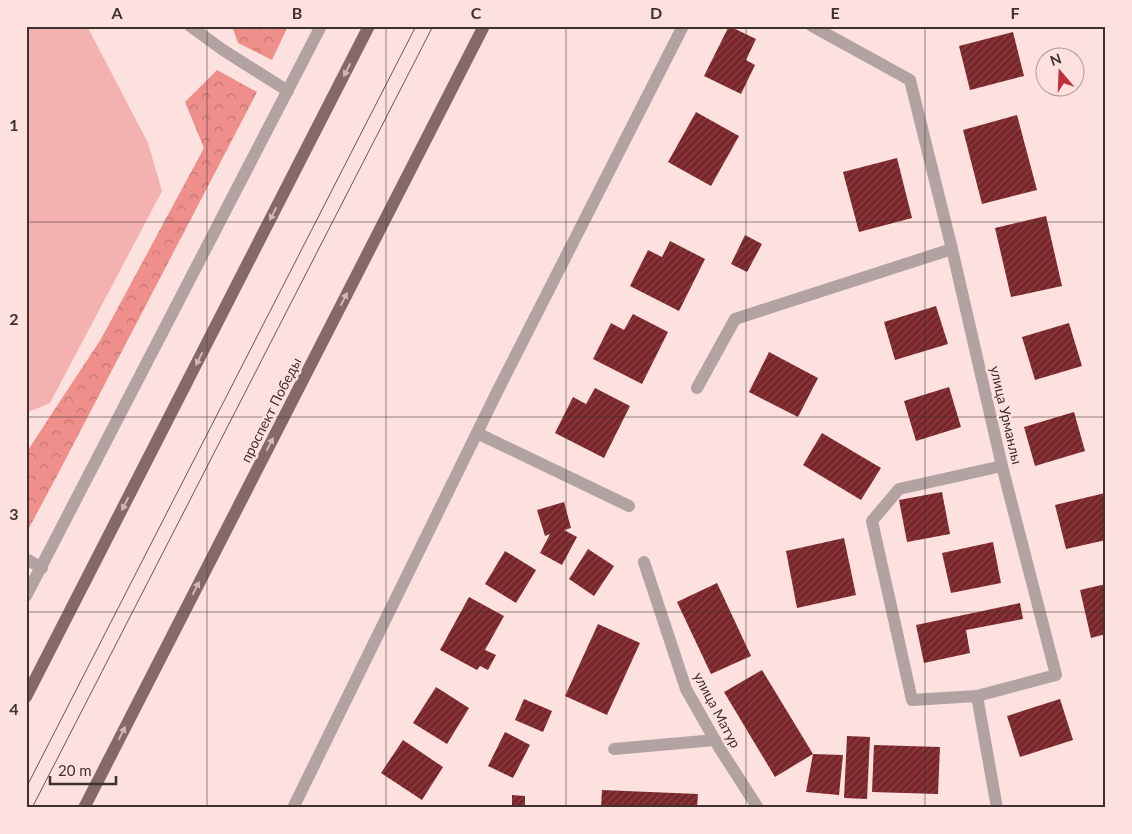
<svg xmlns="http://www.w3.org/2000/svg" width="1132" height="834" viewBox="0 0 1132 834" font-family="Lato,sans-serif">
<defs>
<pattern id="forest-crowns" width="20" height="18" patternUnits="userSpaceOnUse" patternTransform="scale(1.25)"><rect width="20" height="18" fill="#ef8f8c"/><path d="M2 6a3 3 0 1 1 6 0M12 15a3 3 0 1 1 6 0" fill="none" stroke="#c37573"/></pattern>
<pattern id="building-hatch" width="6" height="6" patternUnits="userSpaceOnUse" patternTransform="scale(1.25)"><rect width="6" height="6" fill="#7a2529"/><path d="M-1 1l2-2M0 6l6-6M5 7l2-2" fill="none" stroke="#894447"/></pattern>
</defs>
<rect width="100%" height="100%" fill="#fce1df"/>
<!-- forest -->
<g fill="url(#forest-crowns)">
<path d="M232 26H288L272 60 238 43Z"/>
<path d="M217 70 257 92 60 470 29 528H26V453L101 339 204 148 185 102Z"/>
</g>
<!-- park -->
<path fill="#f3b2af" d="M26 26H87L148 143 162 191 50 403 26 413Z"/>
<!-- building -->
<g fill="url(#building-hatch)">
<path d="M729 26 756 39 746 60 755 65 741 94 704 76Z"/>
<path d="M1013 32 1024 76 970 90 959 46Z"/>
<path d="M696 112 739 136 711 186 668 162Z"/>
<path d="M1017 115 1037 190 982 204 963 130Z"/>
<path d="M897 158 912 218 859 232 843 172Z"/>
<path d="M1046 216 1062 286 1011 297 995 228Z"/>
<path d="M745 235 762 244 747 272 731 264Z"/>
<path d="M670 241 705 259 679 311 630 286 648 250 662 257Z"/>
<path d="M936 306 948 344 895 360 884 322Z"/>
<path d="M633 314 668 332 642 384 593 359 611 323 624 330Z"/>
<path d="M1069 323 1082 366 1035 380 1022 337Z"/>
<path d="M769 352 818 378 798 417 749 392Z"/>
<path d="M949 387 961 427 916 441 904 401Z"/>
<path d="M595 388 630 406 604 458 555 433 573 397 586 404Z"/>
<path d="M1074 412 1085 451 1035 466 1024 427Z"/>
<path d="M822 433 881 468 861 500 803 465Z"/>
<path d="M942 492 950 534 907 542 899 500Z"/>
<path d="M1105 493 1106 540 1066 549 1055 505Z"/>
<path d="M564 502 571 528 564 530 577 537 562 565 540 553 550 534 545 536 537 510Z"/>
<path d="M844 538 856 595 797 608 786 551Z"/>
<path d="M993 542 1001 583 951 593 942 553Z"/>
<path d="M588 549 614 566 594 596 569 579Z"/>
<path d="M505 551 536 570 516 603 485 584Z"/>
<path d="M717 583 751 656 711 674 677 602Z"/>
<path d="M1106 584V634L1091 638 1080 590Z"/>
<path d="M469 597 504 616 485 650 496 655 488 670 480 666 477 670 440 650Z"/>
<path d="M1020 603 1023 619 966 630 970 653 924 663 916 625Z"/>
<path d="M598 624 640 643 607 715 565 696Z"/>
<path d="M762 670 813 754 775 777 724 692Z"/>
<path d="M436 687 469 708 447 744 413 723Z"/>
<path d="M524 699 552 711 543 732 515 720Z"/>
<path d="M1060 699 1073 740 1020 757 1007 716Z"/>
<path d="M505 732 530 745 513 778 488 766Z"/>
<path d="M847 736 870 737 867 799 844 798Z"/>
<path d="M403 740 443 767 422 800 381 773Z"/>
<path d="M874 745 940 747 938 794 872 792Z"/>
<path d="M813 754 843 755 839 795 806 792Z"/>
<path d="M602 790 698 794 697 808H601Z"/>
<path d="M512 795 525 796V808H512Z"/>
</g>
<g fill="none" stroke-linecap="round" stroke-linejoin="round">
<!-- service -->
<g stroke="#b2a3a2" stroke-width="12">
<path d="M190 26 223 50 288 91"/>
<path d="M697 388 735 319 952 249"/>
<path d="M477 433 629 506"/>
<path d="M26 559 42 568"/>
<path d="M977 696 912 700 872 521 899 489 1002 466"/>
<path d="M614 749 715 740"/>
<path d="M293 808 498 390 683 26"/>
</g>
<!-- minor -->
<g stroke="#b2a3a2" stroke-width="12">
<path d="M812 26 910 80 952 249 1002 466 1056 675 977 696 997 808"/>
<path d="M644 562 686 689 720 749 758 808"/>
<path d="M26 596 321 26"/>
</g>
<!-- primary -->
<g stroke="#836968" stroke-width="12">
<path d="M26 697 369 26"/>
<path d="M84 808 484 26"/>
</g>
<!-- tram -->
<g stroke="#675756" stroke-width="1">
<path d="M26 788 416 26"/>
<path d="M32 808 433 26"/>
</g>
</g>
<!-- one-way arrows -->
<defs><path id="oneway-solid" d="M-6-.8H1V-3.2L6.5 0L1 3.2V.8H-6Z" transform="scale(1.25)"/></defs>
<g fill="#d2b7b5">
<use href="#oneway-solid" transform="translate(347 70) rotate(117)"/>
<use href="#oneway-solid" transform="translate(273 214) rotate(117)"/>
<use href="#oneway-solid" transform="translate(344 299) rotate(-63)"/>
<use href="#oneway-solid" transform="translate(199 359) rotate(117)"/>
<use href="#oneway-solid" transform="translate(270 444) rotate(-63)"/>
<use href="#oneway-solid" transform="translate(125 504) rotate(117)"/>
<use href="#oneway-solid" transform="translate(196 588) rotate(-63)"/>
<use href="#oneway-solid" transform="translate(122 733) rotate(-63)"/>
</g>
<!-- grid -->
<path fill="none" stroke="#3e3130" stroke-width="1" stroke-opacity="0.55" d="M207 26V808M386 26V808M566 26V808M746 26V808M925 26V808M26 222H1106M26 417H1106M26 612H1106"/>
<g text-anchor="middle" stroke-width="5" stroke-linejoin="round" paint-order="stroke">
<!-- street labels -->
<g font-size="14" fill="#3e3130" stroke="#fce1df">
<text transform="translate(271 410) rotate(-63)" y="5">проспект Победы</text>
<text transform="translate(1006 415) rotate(77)" y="5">улица Урманлы</text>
<text transform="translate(717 710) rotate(62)" y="5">улица Матур</text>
</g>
</g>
<!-- border -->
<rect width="1132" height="834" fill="none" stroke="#fce1df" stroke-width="55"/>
<!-- north arrow -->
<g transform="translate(1060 72) rotate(341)"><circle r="24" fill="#fce1df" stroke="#b09b99"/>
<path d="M0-4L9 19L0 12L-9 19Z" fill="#c0303a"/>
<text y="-8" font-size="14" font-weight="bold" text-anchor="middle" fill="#3e3130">N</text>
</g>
<!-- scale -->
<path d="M50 776v8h66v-8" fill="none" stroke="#3e3130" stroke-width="2.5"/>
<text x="58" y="776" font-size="15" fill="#3e3130" stroke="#fce1df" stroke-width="4" paint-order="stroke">20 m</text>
<rect x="28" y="28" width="1076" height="778" fill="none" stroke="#3e3130" stroke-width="2"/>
<g font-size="16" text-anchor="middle" font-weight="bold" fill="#3e3130">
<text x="117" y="19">A</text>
<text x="297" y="19">B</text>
<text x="476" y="19">C</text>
<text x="656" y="19">D</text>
<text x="835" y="19">E</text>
<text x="1015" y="19">F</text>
<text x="14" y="131">1</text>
<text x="14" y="325">2</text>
<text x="14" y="520">3</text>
<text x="14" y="715">4</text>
</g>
</svg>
